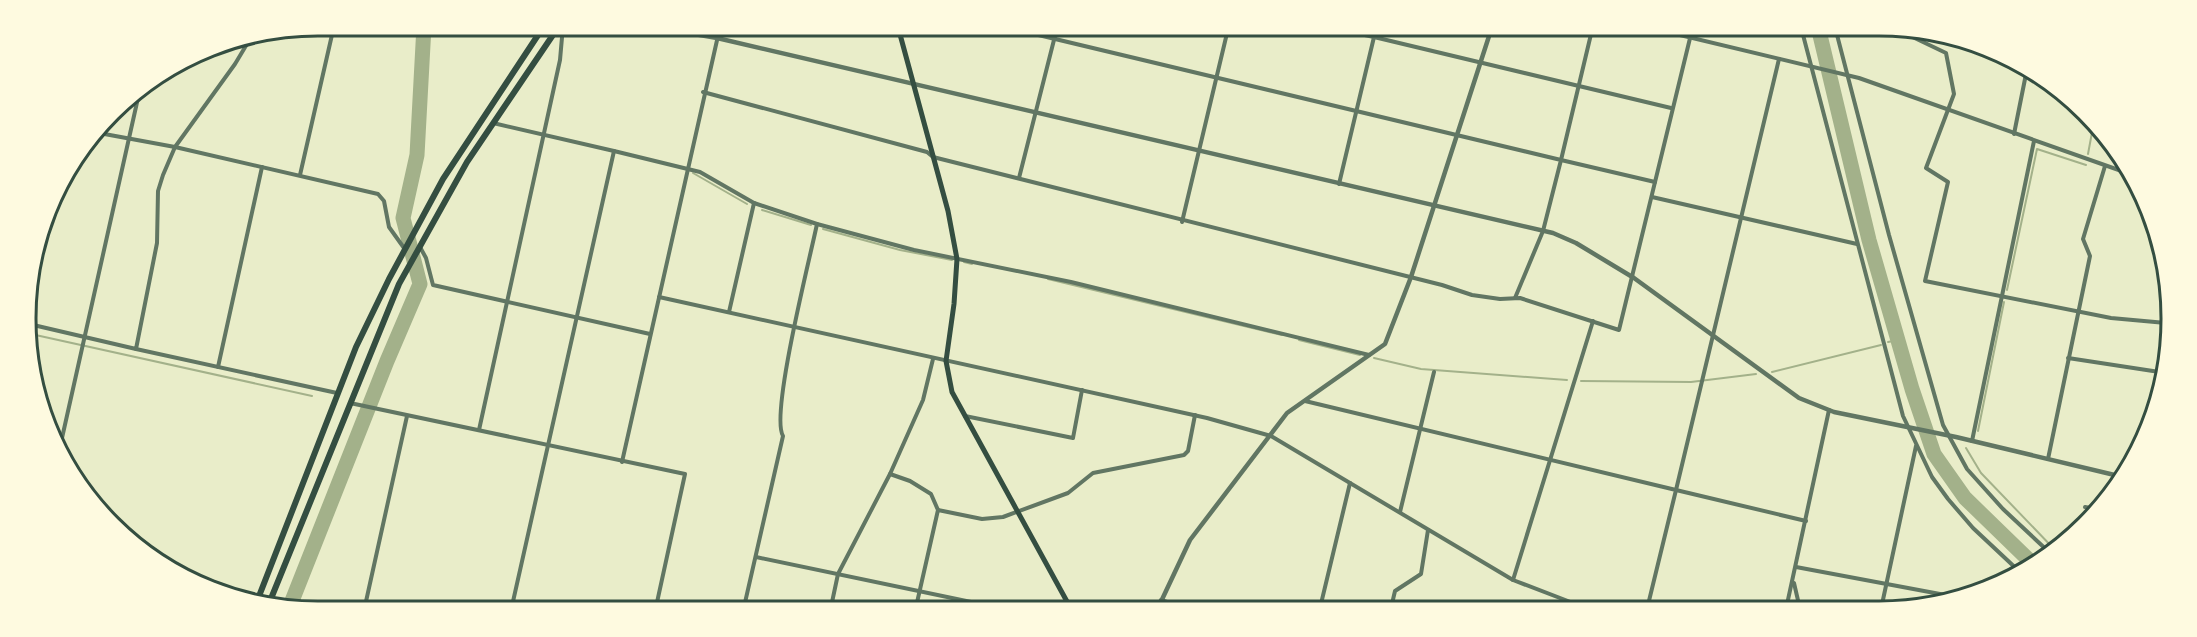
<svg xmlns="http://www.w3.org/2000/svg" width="2197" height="637" viewBox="0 0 2197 637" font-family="'Work Sans',sans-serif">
<rect width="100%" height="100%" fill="#e9edc9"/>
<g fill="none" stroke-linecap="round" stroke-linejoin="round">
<!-- stream -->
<g stroke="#a3b18a" stroke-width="2">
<path d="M2088 154 2093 127"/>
<path d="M693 173 747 204"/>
<path d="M762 210 811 225"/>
<path d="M823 229 900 250 952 260"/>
<path d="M964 262 972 264"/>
<path d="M1048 279 1282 335"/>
<path d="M2007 290 2037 149 2086 165"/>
<path d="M31 334 312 396"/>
<path d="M1299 340 1360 355"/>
<path d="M1888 342 1898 340"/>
<path d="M1374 358 1421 369 1567 380"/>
<path d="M1772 372 1881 345"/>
<path d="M1581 381 1691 382 1756 374"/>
<path d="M1978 431 2004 302"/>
<path d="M1966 448 1981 473 2055 550"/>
</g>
<!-- river -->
<g stroke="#a3b18a" stroke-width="15">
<path d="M1819 31 1869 240 1912 389 1934 454 1965 498 2033 564"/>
<path d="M290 606 387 361 420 284 403 218 417 155 424 26"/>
</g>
<!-- minor -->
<g stroke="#617663" stroke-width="4">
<path d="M1009 28 1561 160 1543 231 1515 298"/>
<path d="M1337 29 1374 37 1376 29"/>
<path d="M1592 30 1561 160 1655 182"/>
<path d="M1659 30 1859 78 2130 174"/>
<path d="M1802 31 1903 416 1932 477 1948 499 1973 528 2021 573"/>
<path d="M1836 31 1889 235 1943 425 1967 469 2003 509 2050 553"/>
<path d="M1900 31 1946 53 1954 94 1926 168 1948 182 1925 281 2111 318 2166 323"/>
<path d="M1779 59 1676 490 1806 521"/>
<path d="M703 92 927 152 933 157 1442 285 1472 295 1500 299 1520 298 1619 330 1692 30"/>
<path d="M493 123 614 151"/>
<path d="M99 133 175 147 378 194 384 201 389 227 404 248"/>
<path d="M2014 134 2027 69"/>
<path d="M300 175 334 26"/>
<path d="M1019 178 1057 28"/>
<path d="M1339 184 1374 37 1671 108"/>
<path d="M1652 197 1857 244"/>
<path d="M1182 222 1228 29"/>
<path d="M817 224 914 250 1071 282 1369 355"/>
<path d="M420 247 426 258 433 285 650 334"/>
<path d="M659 297 1207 418 1271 436 1513 580 1586 608"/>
<path d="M729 312 754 203"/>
<path d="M29 324 136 349 157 243 158 191 163 175 175 147 235 64 250 39"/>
<path d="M136 349 337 393"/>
<path d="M2068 358 2166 373"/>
<path d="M218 367 262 167"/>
<path d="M1305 401 1676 490 1647 609"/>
<path d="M350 403 685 474 656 607"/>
<path d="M965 416 1073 438 1082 390"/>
<path d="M479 430 560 60 563 26"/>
<path d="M1972 441 2034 141"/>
<path d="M60 447 140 89"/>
<path d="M2048 459 2090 256 2083 239 2105 166"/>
<path d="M622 462 720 27"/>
<path d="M890 474 910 481 931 494 938 510"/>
<path d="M2085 507 2096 509"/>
<path d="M1400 512 1434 372"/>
<path d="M756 557 995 607"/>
<path d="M1796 567 1956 597"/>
<path d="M1513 580 1593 321"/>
<path d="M1794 583 1800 609"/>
<path d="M1161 600 1185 608"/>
<path d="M365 606 407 416"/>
<path d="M512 606 614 151 700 172 754 203 817 224C810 258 770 415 783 436L744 607"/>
<path d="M831 607 838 574 890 474 923 400 933 359"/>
<path d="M916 607 938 510 982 519 1003 517 1068 493 1093 473 1184 455 1188 451 1195 415"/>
<path d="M1320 608 1350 483"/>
<path d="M1391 608 1395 591 1421 574 1428 530"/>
<path d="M1786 609 1829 410"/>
<path d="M1881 609 1916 446"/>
</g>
<!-- tertiary -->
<g stroke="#617663" stroke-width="4.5">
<path d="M654 27 717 38 1553 233 1576 243 1634 278 1799 398 1834 412 1956 437 2123 477"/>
<path d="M1158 608 1190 540 1287 413 1385 344 1411 277 1491 30"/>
</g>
<!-- secondary -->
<path stroke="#344e41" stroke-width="5" d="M898 27 948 211 957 259 954 304 946 361 952 392 1070 607"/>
<!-- primary -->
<g stroke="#344e41" stroke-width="6">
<path d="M256 604 356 347 389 279 443 179 544 26"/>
<path d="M268 606 399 284 467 162 559 26"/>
</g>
</g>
<!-- crop -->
<path d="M0 0H2197V637H0ZM318 36H1879A282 282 0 0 1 2161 318V319A282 282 0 0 1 1879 601H318A282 282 0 0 1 36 319V318A282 282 0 0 1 318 36Z" fill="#fefae0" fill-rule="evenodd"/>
<path fill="none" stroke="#344e41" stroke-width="3" d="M318 36H1879A282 282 0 0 1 2161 318V319A282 282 0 0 1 1879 601H318A282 282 0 0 1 36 319V318A282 282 0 0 1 318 36Z"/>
</svg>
